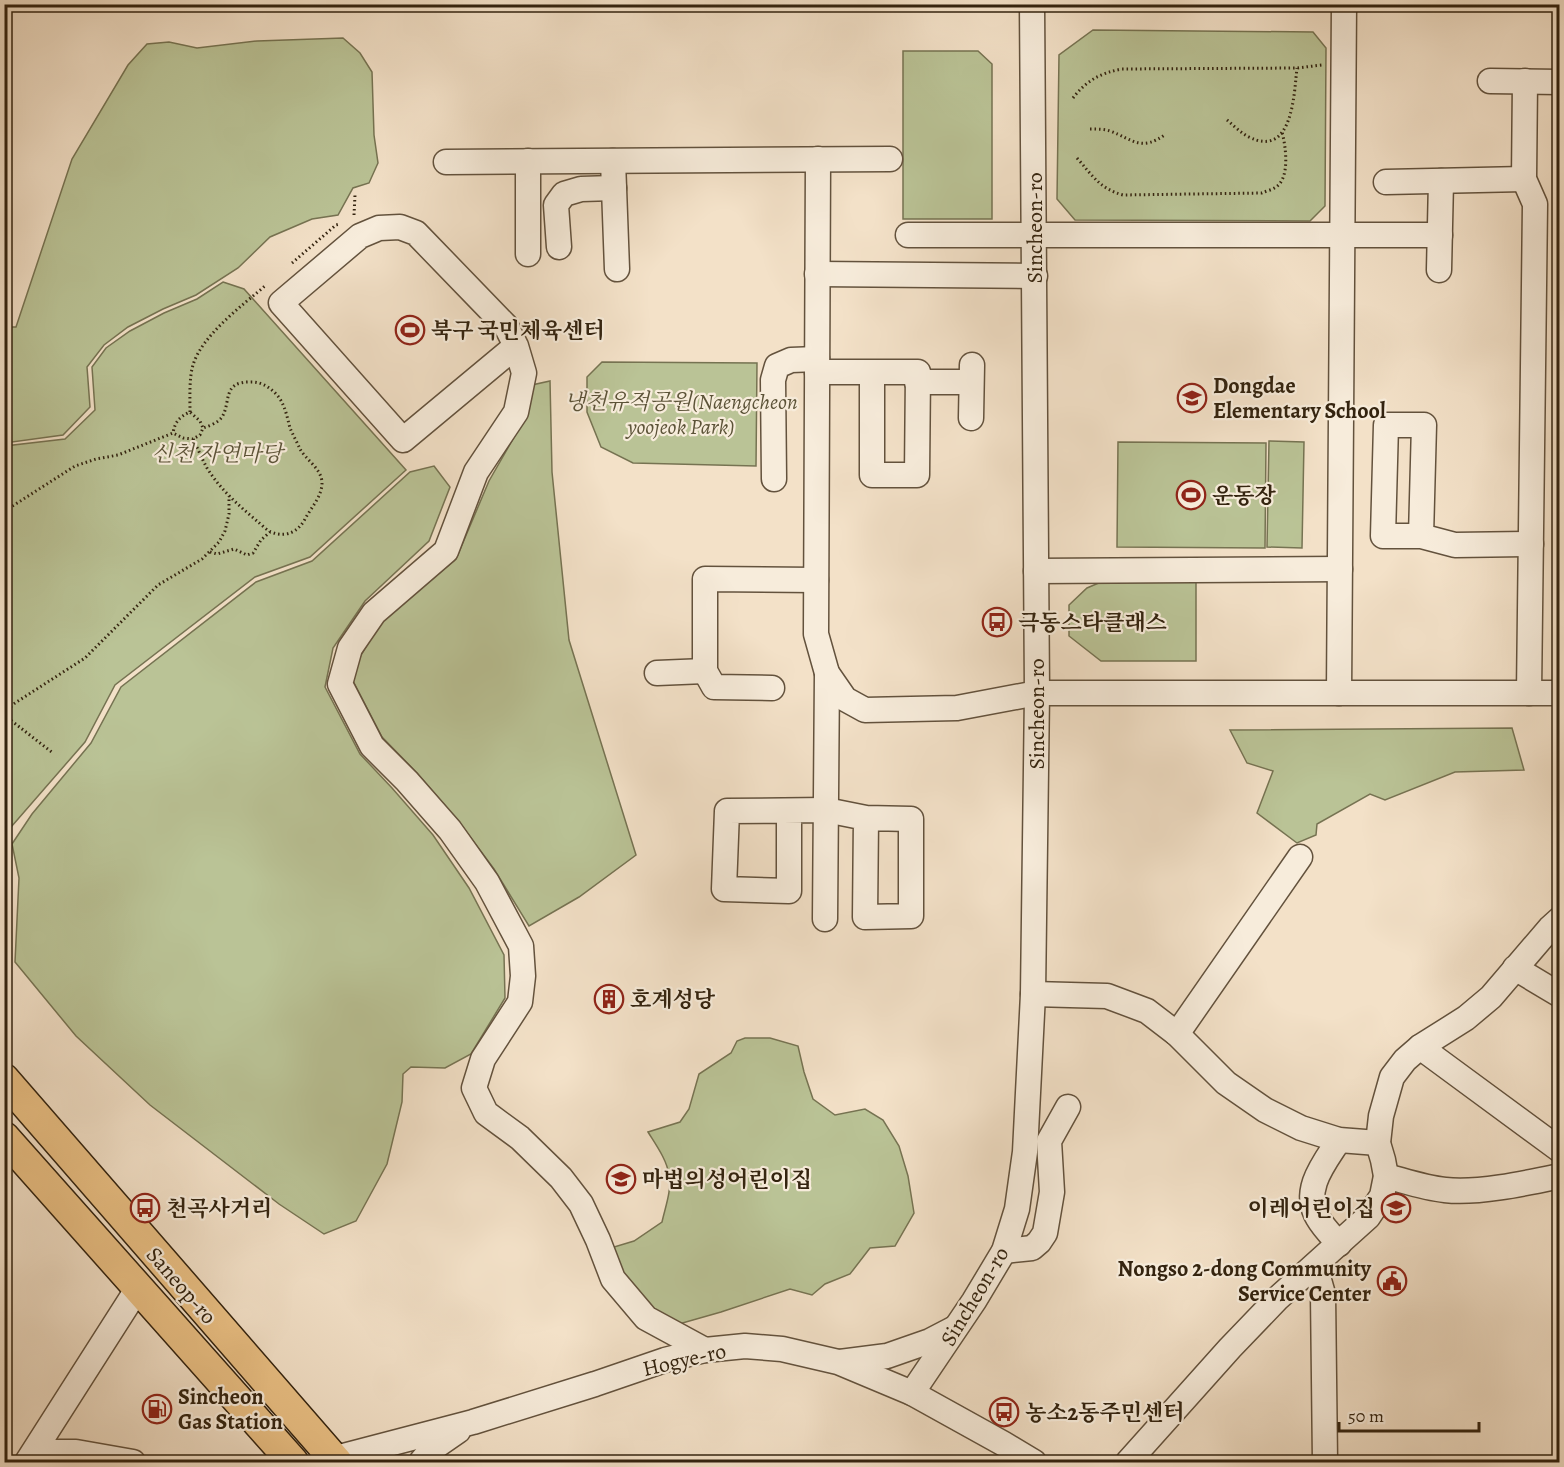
<svg xmlns="http://www.w3.org/2000/svg" width="1564" height="1467" viewBox="0 0 1564 1467" font-family="Alegreya,'Noto Serif KR',serif">
<rect width="100%" height="100%" fill="#f3e1c8"/>
<filter id="stains"><feTurbulence type="fractalNoise" baseFrequency=".00333" numOctaves="4"/><feColorMatrix values="0 0 0 0 .2 0 0 0 0 .09 0 0 0 0 .02 0 0 0 .5 -.17"/></filter>
<radialGradient id="worn" r=".72"><stop offset=".6" stop-color="#630" stop-opacity="0"/><stop offset="1" stop-color="#630" stop-opacity=".3"/></radialGradient>
<!-- green -->
<g fill="#bac396" stroke="#767352" stroke-width="1.5">
<path d="M1093 30 1313 32 1326 48 1325 206 1310 221 1075 220 1057 199 1059 55Z"/>
<path d="M343 38 360 53 372 72 374 135 378 163 369 183 353 188 338 215 312 219 270 237 238 268 196 295 163 309 128 327 104 345 87 367 90 407 63 435 5 443V327H16L72 159 128 65 147 44 169 42 197 48 257 41Z"/>
<path d="M903 51H978L992 64V219H903Z"/>
<path d="M223 282 244 289 406 470 310 557 255 577 115 685 85 742 5 834V446L65 439 95 410 92 367 106 348 130 331 164 313 197 299Z"/>
<path d="M602 362 757 363 756 466 633 463 601 447 587 412V377Z"/>
<path d="M550 381 552 472 569 640 636 855 579 897 529 926 494 869 459 822 417 773 382 737 352 679 361 655 381 621 456 559 489 481 525 418 532 385Z"/>
<path d="M1269 441 1304 442 1302 548 1267 547Z"/>
<path d="M1118 442 1266 443 1265 548 1117 547Z"/>
<path d="M434 466 450 487 429 541 365 601 333 648 325 687 360 754 392 788 433 835 469 888 504 955 505 998 471 1054 445 1068 411 1067 403 1074 402 1102 387 1164 356 1221 324 1234 279 1204 150 1105 76 1036 15 962 19 878 12 844 32 814 91 743 121 687 256 582 312 561 410 472Z"/>
<path d="M1196 581V661H1101L1069 636V605L1087 588 1101 582Z"/>
<path d="M1512 728 1524 770 1455 772 1385 800 1370 794 1317 824 1316 835 1297 843 1257 813 1273 771 1247 763 1230 730Z"/>
<path d="M745 1038H770L798 1046 804 1072 813 1099 835 1115 865 1109 883 1120 899 1146 908 1176 914 1213 895 1246 870 1248 850 1274 825 1284 812 1295 790 1289 721 1312 679 1324 662 1320 616 1266 614 1247 634 1241 662 1222C665 1208 672 1190 669 1175 667 1160 656 1145 648 1132L680 1122 689 1109 699 1074 731 1053 737 1041Z"/>
</g>
<g fill="none" stroke-linecap="round" stroke-linejoin="round">
<!-- minor casing -->
<g stroke="#63523d" stroke-width="27">
<g id="minor">
<path d="M1490 81 1560 82"/>
<path d="M1525 81 1524 179 1535 204 1529 693"/>
<path d="M818 159 816 634 827 673 845 699 865 710 957 708 1037 693H1560"/>
<path d="M528 161V254"/>
<path d="M613 161 617 269"/>
<path d="M446 162 890 159"/>
<path d="M1386 182 1524 179"/>
<path d="M908 235H1440"/>
<path d="M559 247 556 205 564 194 581 189 614 188"/>
<path d="M1439 270 1441 181"/>
<path d="M817 274 1035 276"/>
<path d="M516 346 403 440 281 303 360 236 379 228 400 227 416 233 506 326 516 346 524 373 516 412 476 472 446 551 374 613 350 648 340 684 372 746 407 781 450 830 487 882 521 946 523 976 520 1002 483 1059 474 1088 486 1113 520 1138 561 1178 581 1204 598 1240 613 1279 646 1318 705 1350"/>
<path d="M817 372H918L917 475H872V373"/>
<path d="M917 382H971"/>
<path d="M971 418 972 365"/>
<path d="M774 479 773 380 777 366 791 360 817 359"/>
<path d="M1421 536 1424 425H1386L1383 536H1421L1455 545 1531 544"/>
<path d="M1036 571 1340 569"/>
<path d="M657 673 705 671"/>
<path d="M772 688 714 687 705 671V579L816 580"/>
<path d="M1339 693 1344 4"/>
<path d="M789 811V891L724 889 727 811 826 810 866 818 911 819V916L865 917 866 818"/>
<path d="M825 919 827 673"/>
<path d="M1515 968 1560 995"/>
<path d="M1033 994 1107 996 1147 1011 1177 1034 1226 1083 1265 1110 1301 1128 1339 1140 1378 1143"/>
<path d="M1177 1034 1300 857"/>
<path d="M1420 1047 1560 1150"/>
<path d="M1386 1176C1405 1181 1425 1188 1445 1190 1477 1194 1527 1183 1560 1176"/>
<path d="M1339 1244C1332 1236 1323 1227 1318 1218 1301 1190 1325 1162 1339 1140"/>
<path d="M1004 1251 1032 1248 1039 1242 1045 1233 1052 1192 1049 1141 1068 1107"/>
<path d="M1315 1266 1323 1294 1325 1462"/>
<path d="M840 1362 887 1356 930 1341 955 1328"/>
<path d="M912 1393 974 1301 1004 1251 1017 1209 1025 1152 1033 994 1037 693 1032 4"/>
<path d="M27 1462 138 1288"/>
<path d="M28 1462 46 1452H76L133 1462"/>
<path d="M320 1462 473 1422 595 1384 665 1360 705 1350 745 1346 782 1349 838 1362 912 1393 1004 1444 1034 1462"/>
<path d="M421 1462 432 1449 458 1431"/>
<path d="M1128 1462 1230 1348 1278 1298 1368 1217 1382 1196 1386 1176 1383 1160 1378 1143 1381 1116 1392 1077 1405 1060 1420 1047 1466 1018 1491 997 1550 928 1560 919"/>
</g>
</g>
<!-- major casing -->
<g stroke="#33230f" stroke-width="33">
<g id="major">
<path d="M4 1079 337 1462"/>
<path d="M4 1137 293 1462"/>
</g>
</g>
<!-- path -->
<g stroke="#33230f" stroke-width="3" stroke-dasharray="1.5 3" stroke-linecap="butt">
<path d="M1073 98C1086 81 1100 73 1122 69L1297 68 1322 65"/>
<path d="M1227 120C1234 126 1241 133 1249 137 1293 159 1294 93 1297 68"/>
<path d="M1090 129C1097 129 1104 129 1110 131 1134 140 1141 152 1166 134"/>
<path d="M1077 158C1092 175 1100 189 1123 195L1262 193C1266 191 1272 190 1276 187 1290 178 1286 147 1282 132"/>
<path d="M354 215 355 195"/>
<path d="M292 263 336 225 340 224"/>
<path d="M190 412C190 398 189 378 193 365 202 335 243 305 266 285"/>
<path d="M193 439C198 449 202 459 207 468 220 489 238 505 257 521 261 524 266 530 271 532 286 538 298 532 305 519 311 508 322 496 322 483 322 469 306 460 300 449 297 442 293 435 290 428 287 417 285 404 277 395 270 387 260 381 249 382 222 382 231 403 222 417 218 423 209 426 203 428"/>
<path d="M4 509 11 507 75 466 96 459 118 455 173 433 183 438 193 439 200 435 203 428 200 421 190 412C179 417 175 422 173 433"/>
<path d="M210 552 217 554 234 549 247 555 253 553 261 540 270 532"/>
<path d="M4 713 15 703 85 658 158 585 202 559 219 542 225 531 229 514V496"/>
<path d="M4 715 53 753"/>
</g>
<!-- minor -->
<use href="#minor" stroke="#f7ecdb" stroke-width="24"/>
<!-- major -->
<use href="#major" stroke="#eac084" stroke-width="30"/>
</g>
<!-- icons -->
<defs>
<g id="stadium-ring" transform="scale(1.5)"><circle r="9.5" fill="#f7ecdb" stroke="#8f2418" stroke-width="1.5"/><path d="M0-5a6.5 5 0 1 0 0 10a6.5 5 0 1 0 0-10ZM-3.5-1.8h7v3.6h-7Z" fill="#8f2418"/></g>
<g id="school-ring" transform="scale(1.5)"><circle r="9.5" fill="#f7ecdb" stroke="#8f2418" stroke-width="1.5"/><path d="M0-5L7-2L0 1L-7-2ZM-4 1L0 2.5L4 1V4Q0 6-4 4Z" fill="#8f2418"/></g>
<g id="bus-ring" transform="scale(1.5)"><circle r="9.5" fill="#f7ecdb" stroke="#8f2418" stroke-width="1.5"/><path d="M-5-6H5V4H4V6H2V4H-2V6H-4V4H-5ZM-3.5-4V0h7V-4ZM-3.5 1.2v1.5H-2V1.2ZM2 1.2v1.5H3.5V1.2Z" fill="#8f2418"/></g>
<g id="building-ring" transform="scale(1.5)"><circle r="9.5" fill="#f7ecdb" stroke="#8f2418" stroke-width="1.5"/><path d="M-4-6H4V6H1V3H-1V6H-4ZM-2.5-4.3h1.7v1.8h-1.7ZM.8-4.3h1.7v1.8H.8ZM-2.5-1h1.7V.8h-1.7ZM.8-1h1.7V.8H.8Z" fill="#8f2418"/></g>
<g id="civic-ring" transform="scale(1.5)"><circle r="9.5" fill="#f7ecdb" stroke="#8f2418" stroke-width="1.5"/><path d="M-.6-6.5H3V-4.5H.6V-3L4-1V1h2V6H-6V1h2V-1L-.6-3ZM-1.2 2.5V6h2.4V2.5Z" fill="#8f2418"/></g>
<g id="fuel-ring" transform="scale(1.5)"><circle r="9.5" fill="#f7ecdb" stroke="#8f2418" stroke-width="1.5"/><path d="M-5.5-6h7V0h2V4h1.3V-2.5L3-4.5l.8-.8L6-3V5H2.5V1h-1V6h-7ZM-4.2-4.7v3.2H.2V-4.7Z" fill="#8f2418"/></g>
</defs>
<g fill-rule="evenodd">
<use href="#stadium-ring" x="410" y="330"/>
<use href="#school-ring" x="1192" y="398"/>
<use href="#stadium-ring" x="1191" y="495"/>
<use href="#bus-ring" x="997" y="622"/>
<use href="#building-ring" x="609" y="999"/>
<use href="#school-ring" x="621" y="1179"/>
<use href="#bus-ring" x="145" y="1208"/>
<use href="#school-ring" x="1396" y="1208"/>
<use href="#civic-ring" x="1392" y="1281"/>
<use href="#fuel-ring" x="157" y="1409"/>
<use href="#bus-ring" x="1004" y="1412"/>
</g>
<g text-anchor="middle" stroke-width="4.5" stroke-linejoin="round" paint-order="stroke">
<!-- street labels -->
<g font-size="22" fill="#33230f" stroke="#f7ecdb">
<text transform="translate(1034 228) rotate(-90)" y="8">Sincheon-ro</text>
<text transform="translate(1036 714) rotate(-90)" y="8">Sincheon-ro</text>
<text transform="translate(182 1285) rotate(49)" y="8">Saneop-ro</text>
<text transform="translate(974 1296) rotate(-59)" y="8">Sincheon-ro</text>
<text transform="translate(684 1359) rotate(-13)" y="8">Hogye-ro</text>
</g>
<!-- poi labels -->
<g font-size="22" font-weight="bold" fill="#33230f" stroke="#f7ecdb" text-anchor="start">
<text x="431" y="338">북구 국민체육센터</text>
<text x="1213" y="393">Dongdae<tspan x="1213" dy="25">Elementary School</tspan></text>
<text x="1212" y="503">운동장</text>
<text x="1018" y="630">극동스타클래스</text>
<text x="630" y="1007">호계성당</text>
<text x="642" y="1187">마법의성어린이집</text>
<text x="166" y="1216">천곡사거리</text>
<text x="1375" y="1216" text-anchor="end">이레어린이집</text>
<text x="1371" y="1276" text-anchor="end">Nongso 2-dong Community<tspan x="1371" dy="25">Service Center</tspan></text>
<text x="178" y="1404">Sincheon<tspan x="178" dy="25">Gas Station</tspan></text>
<text x="1025" y="1420">농소2동주민센터</text>
</g>
<!-- park labels -->
<g font-size="22" font-style="italic" fill="#5c5338" stroke="#f7ecdb">
<text x="681" y="409">냉천유적공원(Naengcheon<tspan x="681" dy="25">yoojeok Park)</tspan></text>
<text x="217" y="461">신천 자연마당</text>
</g>
</g>
<!-- margin -->
<rect width="1564" height="1467" fill="none" stroke="#f3e1c8" stroke-width="24"/>
<rect x="6" y="6" width="1552" height="1455" fill="none" stroke="#33230f" stroke-width="3"/>
<rect x="12" y="12" width="1540" height="1443" fill="none" stroke="#33230f" stroke-width="1.5"/>
<!-- scale -->
<path d="M1339 1422v9h140v-9" fill="none" stroke="#33230f" stroke-width="3"/>
<text x="1348" y="1422" font-size="18" fill="#33230f" stroke="#f7ecdb" stroke-width="4.5" paint-order="stroke">50 m</text>
<rect width="100%" height="100%" filter="url(#stains)"/>
<rect width="100%" height="100%" fill="url(#worn)"/>
</svg>
